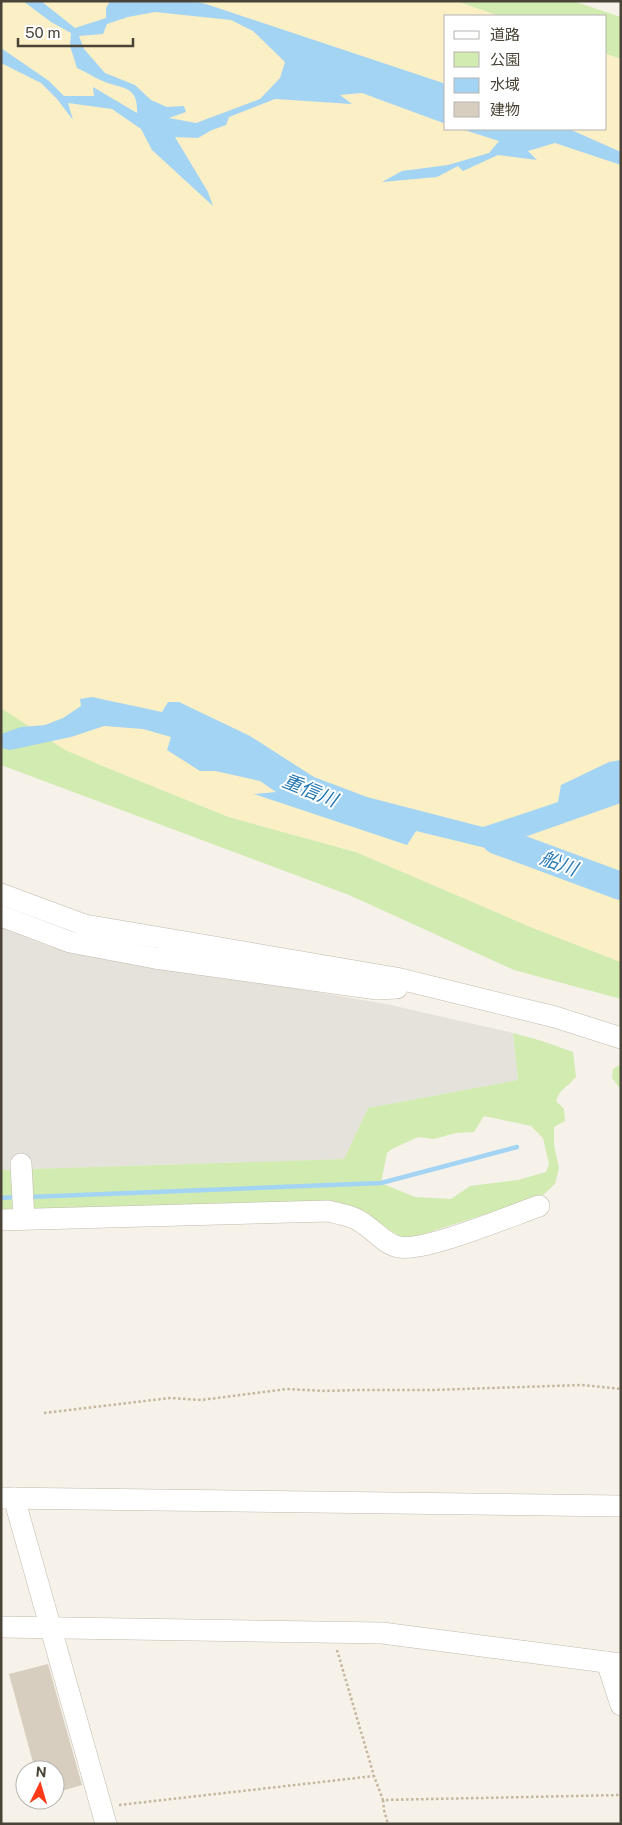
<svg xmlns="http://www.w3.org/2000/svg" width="622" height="1825" viewBox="0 0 622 1825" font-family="'Public Sans','Noto Sans JP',sans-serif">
<rect width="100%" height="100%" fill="#f6f2ea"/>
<!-- industrial -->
<path fill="#e5e1db" d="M1 928 50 947 386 1004 513 1033 518 1080 368 1108 344 1159 1 1170Z"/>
<!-- green -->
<g fill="#d1ebb1" fill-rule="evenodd">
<path d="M456 1H573L621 17V59L606 54V16H499Z"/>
<path d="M1 708 98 764 229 817 356 852 533 928 621 962V999L514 970 349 895 1 765Z"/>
<path d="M513 1033 542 1041 573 1052 576 1077C568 1087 560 1088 556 1101L564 1109 565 1121 554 1127V1145L559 1168 555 1184 542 1196 411 1238 401 1237 365 1216 1 1214V1170L344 1159 368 1108 518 1080ZM484 1116 531 1126 543 1138 549 1164 546 1172 518 1180 470 1186 451 1199 415 1197 381 1183 387 1153 392 1149 418 1137 434 1139 456 1133 474 1132Z"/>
<path d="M621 1064V1090L612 1078 613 1069Z"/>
</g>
<!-- sand -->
<path fill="#fbefc5" d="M1 1H456L499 16H446V129H606V54L621 59V962L533 928 356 852 229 817 98 764 65 750 1 708Z"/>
<!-- water -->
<g fill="#a4d4f4" fill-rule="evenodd">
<path d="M23 1H41L75 28 106 18V8L110 1H193L206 4 446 84V124L362 93 340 95 352 104 275 99 229 117 226 125 212 130 198 138 175 137 208 192 213 206 152 150 141 129 112 109 68 103 73 120 57 99 41 83 1 63V48L49 81 64 96H94L93 87 137 113C138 87 125 89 105 82 95 78 86 72 77 68L70 46 71 33 51 22ZM155 12 231 20 253 31 285 62 280 78 260 99 196 123 169 118 186 112 184 106 167 107 151 100 135 85 105 73 84 49 79 36 103 34 107 24 128 17Z"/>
<path d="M461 129H569L621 152V165L555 143 528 151 537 160 498 155 463 171 458 166 437 177 382 182 402 171 448 165 489 153 499 141Z"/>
<path d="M92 697 162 712 168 702H179L250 736 314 777 367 797 483 827 558 802 561 785 609 762 621 760V803L519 839 498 851 416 831 407 845 254 794 276 792 260 781 215 771H200L167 750 171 737 143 729 104 726 71 737 10 750 1 748V734L21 727 45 725 63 718 81 706 80 699Z"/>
</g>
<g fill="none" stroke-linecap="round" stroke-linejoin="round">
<!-- stream -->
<g stroke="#a4d4f4" stroke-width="4.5">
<path d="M29 1197 381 1183 517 1147"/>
<path d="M1 1198 16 1197"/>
</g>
<!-- river -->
<path stroke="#a4d4f4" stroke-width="28" d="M496 840 621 886"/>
</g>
<!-- building -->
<path fill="#d8cebf" d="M48 1664 82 1785 55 1793V1770H35L9 1674Z"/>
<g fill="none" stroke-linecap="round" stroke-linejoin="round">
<!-- minor casing -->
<g stroke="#c2baac" stroke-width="22">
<g id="minor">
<path d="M1 894 85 925 396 978 555 1017 621 1038"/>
<path d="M1 916 70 942 155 958 377 989 397 988"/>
<path d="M21 1164 24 1219"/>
<path d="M1 1220 328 1211C341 1214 354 1216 364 1224 375 1231 386 1245 399 1247 425 1252 510 1216 539 1206"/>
<path d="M1 1498 621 1506"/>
<path d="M14 1498 106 1824"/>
<path d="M1 1627 382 1633 621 1664"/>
<path d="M607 1662 621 1705"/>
</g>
</g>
<!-- path -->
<g stroke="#c5b69c" stroke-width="2.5" stroke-dasharray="2.5 2.5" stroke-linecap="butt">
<path d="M44 1413 170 1398 201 1400 287 1389 325 1391 358 1390H433L582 1385 621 1389"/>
<path d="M337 1650 374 1776 383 1800 621 1795"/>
<path d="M383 1800 384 1810 388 1824"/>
<path d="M119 1805 374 1776"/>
</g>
<!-- minor -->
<use href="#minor" stroke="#fff" stroke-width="21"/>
</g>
<g text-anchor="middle" stroke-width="4" stroke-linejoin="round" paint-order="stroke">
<!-- water labels -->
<g font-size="19" font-style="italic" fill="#297ab4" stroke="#fff">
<text transform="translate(310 790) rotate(22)" y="7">重信川</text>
<text transform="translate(559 863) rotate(20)" y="7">船川</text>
</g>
</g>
<!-- border -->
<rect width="622" height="1825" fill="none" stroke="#4a4337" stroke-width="5"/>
<!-- legend -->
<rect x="444" y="15" width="162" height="115" fill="#ffffff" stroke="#b7b4af"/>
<rect x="454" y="31" width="25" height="8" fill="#ffffff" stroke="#b7b4af"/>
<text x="490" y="40" font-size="15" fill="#4a4337">道路</text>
<rect x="454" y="52" width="25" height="15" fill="#d1ebb1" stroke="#b7b4af"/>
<text x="490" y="65" font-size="15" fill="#4a4337">公園</text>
<rect x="454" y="78" width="25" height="15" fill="#a4d4f4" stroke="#b7b4af"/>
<text x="490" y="90" font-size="15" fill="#4a4337">水域</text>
<rect x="454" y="102" width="25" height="15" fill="#d8cebf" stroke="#b7b4af"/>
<text x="490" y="115" font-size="15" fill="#4a4337">建物</text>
<!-- north arrow -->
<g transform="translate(40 1785) rotate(5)"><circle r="24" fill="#ffffff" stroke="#b7b4af"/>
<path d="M0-4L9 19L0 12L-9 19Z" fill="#ff3a18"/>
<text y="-8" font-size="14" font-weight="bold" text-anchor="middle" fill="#4a4337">N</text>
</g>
<!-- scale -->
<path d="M18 38v8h115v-8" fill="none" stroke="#4a4337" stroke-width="2.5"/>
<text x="25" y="38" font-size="15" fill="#4a4337" stroke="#ffffff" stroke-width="4" paint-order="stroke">50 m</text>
</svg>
